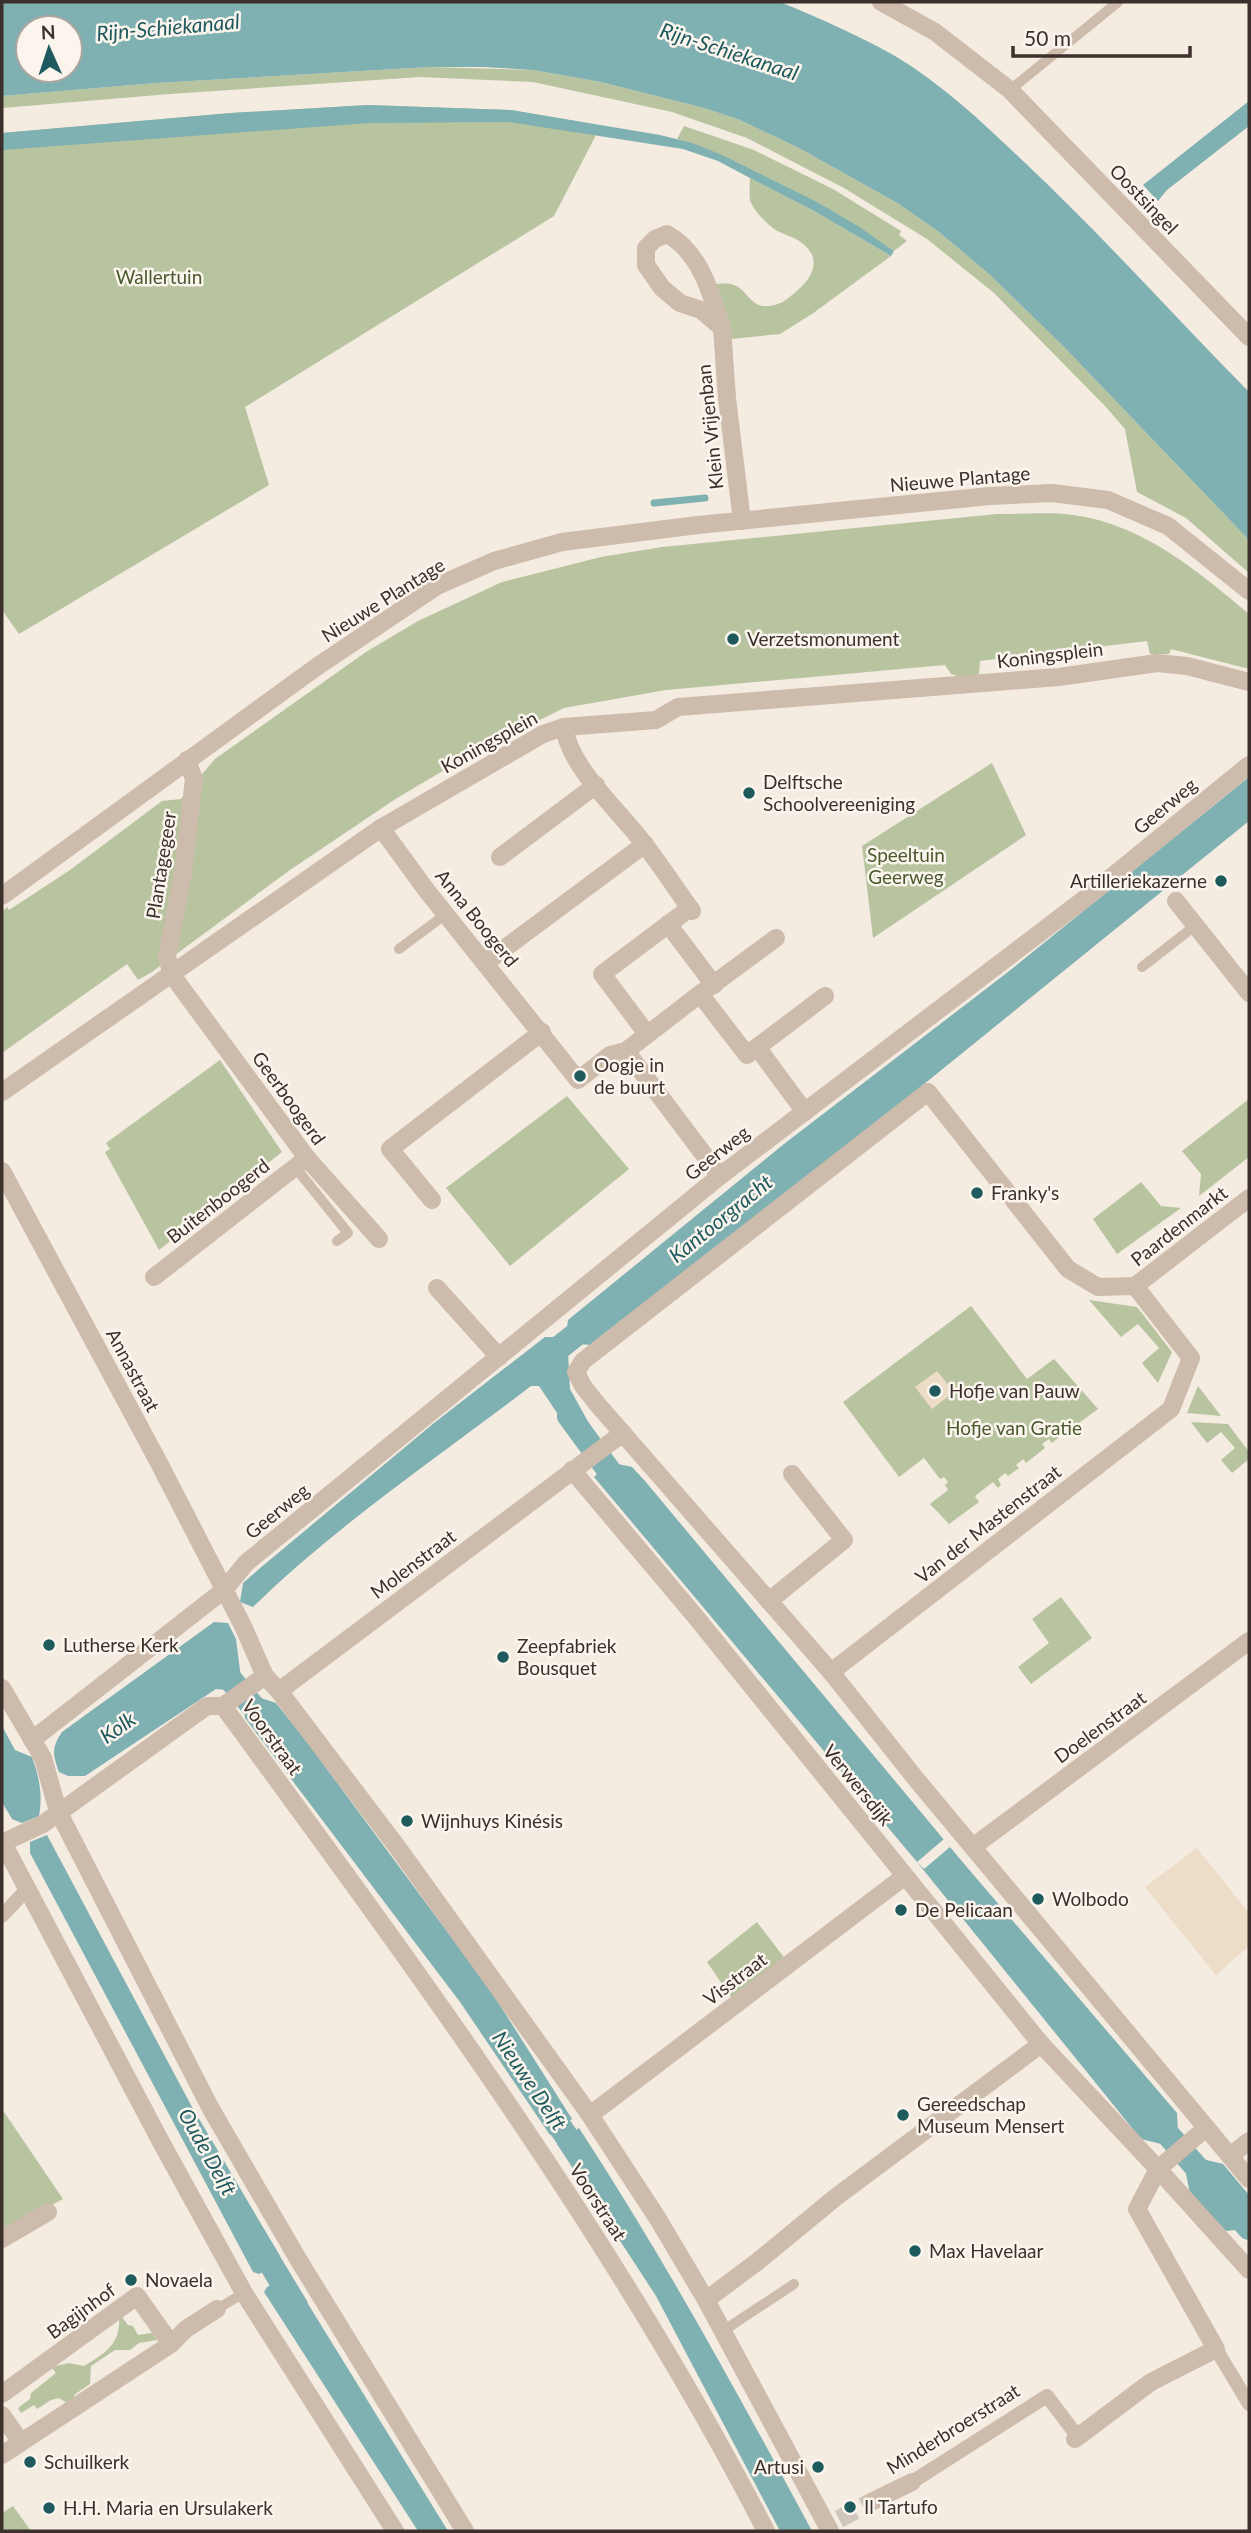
<svg xmlns="http://www.w3.org/2000/svg" width="1251" height="2533" viewBox="0 0 1251 2533" font-family="Lato,sans-serif">
<rect width="100%" height="100%" fill="#f4ebe1"/>
<!-- green -->
<g fill="#b8c4a0">
<path d="M430 67 533 70 601 82 704 108 740 120 799 148 899 204 939 232 989 274 1064 347 1249 540V573L1186 518 1137 492 1125 429 1105 406 994 293 927 239 844 188 747 138 672 112 533 82 420 77 170 94 2 108V96L156 83Z"/>
<path d="M368 105 511 110 597 125 595 137 554 216 245 407 269 485 19 634 2 610V133L231 113Z"/>
<path d="M684 126 754 150 833 189 901 231 899 235 907 241 894 251C826 203 755 170 677 139Z"/>
<path d="M750 178 814 211 891 256 812 314 780 334 722 340 709 285C716 284 724 283 731 284 746 287 750 307 766 306 781 306 787 299 798 290 819 271 820 252 794 238 788 235 780 233 774 229 766 223 753 210 750 200 749 193 750 184 750 178Z"/>
<path d="M997 514C1022 514 1048 512 1073 515 1142 524 1198 571 1249 614V669L1171 649 1169 654H1150L1147 641 980 661 979 674 960 677 951 674 945 665 666 690 564 708 475 752 397 798 290 870 152 972 138 980 127 964 2 1053V912L7 907 9 910 70 870 162 801 181 799 215 759 366 652 418 621 502 582 601 557 662 547Z"/>
<path d="M992 763 1026 835 873 938 862 846Z"/>
<path d="M220 1060 282 1152 159 1250 105 1152 110 1149 106 1143Z"/>
<path d="M567 1096 629 1169 510 1266 446 1188Z"/>
<path d="M1249 1099V1157L1199 1196 1201 1174 1182 1151Z"/>
<path d="M1141 1182 1161 1206 1181 1208 1117 1254 1093 1219Z"/>
<path d="M1089 1300 1137 1307 1172 1352 1158 1383 1142 1363 1159 1348 1138 1324 1121 1337Z"/>
<path d="M971 1306 1027 1379 1054 1359 1098 1409 1075 1426 1071 1422 1060 1430 1063 1434 1052 1443 1049 1439 1042 1444 1045 1448 1026 1463 1023 1459 1016 1465 1019 1468 1008 1476 1005 1473 998 1479 1001 1485 998 1488 993 1482 975 1496 979 1502 949 1524 930 1504 948 1490 945 1485 948 1482 944 1477 940 1479 924 1458 899 1477 843 1402Z"/>
<path d="M1198 1386 1221 1416 1187 1413Z"/>
<path d="M1191 1422 1228 1424 1249 1452V1459L1232 1473 1221 1460 1235 1448 1221 1432 1207 1443Z"/>
<path d="M1061 1597 1092 1638 1031 1684 1018 1667 1049 1643 1032 1619Z"/>
<path d="M757 1922 786 1960 733 2000 707 1962Z"/>
<path d="M2 2109 63 2199 2 2232Z"/>
<path d="M121 2316 128 2325 133 2326 138 2335 152 2333 157 2340 139 2343 130 2350H115L91 2366 90 2384 74 2395 75 2398 67 2403 59 2398 51 2400 37 2409 34 2405 21 2413 18 2408 30 2399 31 2393 56 2373 51 2367 69 2363 84 2366C104 2354 121 2344 119 2318Z"/>
<path d="M13 2506 31 2531H2V2513Z"/>
</g>
<!-- plaza -->
<g fill="#ecdcc8">
<path d="M937 1371 954 1392 932 1409 915 1387Z"/>
<path d="M1197 1848 1249 1913V1946L1216 1975 1145 1887Z"/>
</g>
<!-- water -->
<g fill="#7fb0b2" fill-rule="evenodd">
<path d="M2 2H780C819 18 858 35 895 56 942 84 983 123 1022 160 1101 234 1173 315 1249 392V540L1064 347 989 274 939 232 899 204 799 148 740 120 704 108 601 82 533 70 483 67H430L156 83 2 96ZM28 28H70V70H28Z"/>
<path d="M1249 101V126L1167 190 1158 201 1143 185Z"/>
<path d="M368 105 511 110 660 135 692 143 720 154 815 201 858 226 894 251 891 256 814 211 750 178 718 161 683 149 509 122 370 123 2 150V133L231 113Z"/>
<path d="M1249 777V821L913 1093 590 1345 579 1344 567 1328 568 1320 784 1144 1008 972Z"/>
<path d="M545 1337H555L568 1353 570 1389 591 1427 592 1441 581 1449 539 1386H531C438 1457 338 1524 253 1607L240 1602 243 1583 259 1569 434 1423Z"/>
<path d="M609 1462 632 1467 645 1481 960 1859 1177 2113 1178 2134 1165 2145 1141 2139 917 1862 594 1477Z"/>
<path d="M214 1622 228 1623 236 1639 241 1678 227 1690 216 1689 85 1776H68L59 1772C53 1755 51 1748 62 1732Z"/>
<path d="M258 1697 276 1703 304 1738 491 1991 572 2119 550 2135 460 2002 245 1718 244 1709Z"/>
<path d="M2 1726 15 1750 32 1757C39 1776 43 1795 39 1816L22 1823 12 1819 2 1802Z"/>
<path d="M47 1835 192 2107 280 2256 278 2263 259 2274 253 2272 30 1853V1842Z"/>
<path d="M579 2128C664 2258 738 2394 812 2531H780L656 2296 557 2144Z"/>
<path d="M1198 2158 1223 2164 1249 2195V2224L1243 2229 1226 2231 1190 2194 1185 2169Z"/>
<path d="M286 2276 292 2278 448 2531H418L264 2292 267 2287Z"/>
</g>
<!-- pier -->
<path fill="#f4ebe1" d="M944 1839 950 1847 924 1869 917 1862Z"/>
<g fill="none" stroke-linecap="round" stroke-linejoin="round">
<!-- stream -->
<path stroke="#7fb0b2" stroke-width="7" d="M654 503 705 498"/>
<!-- canal -->
<g stroke="#7fb0b2" stroke-width="24">
<path d="M536 1366 598 1317"/>
<path d="M569 1416 624 1491"/>
<path d="M214 1660 272 1729"/>
<path d="M542 2101 585 2163"/>
<path d="M1151 2115 1249 2228"/>
<path d="M255 2238 296 2306"/>
</g>
<!-- minor-tunnel -->
<path stroke="#cfc6bd" stroke-width="18" stroke-dasharray="18 9" stroke-linecap="butt" d="M839 2519 871 2502"/>
<!-- service -->
<g stroke="#cdbbac" stroke-width="10">
<path d="M1010 90 1118 2"/>
<path d="M399 949 446 914"/>
<path d="M1142 967 1196 925"/>
<path d="M295 1167 348 1233 337 1241"/>
<path d="M217 2309 244 2293"/>
<path d="M723 2331 794 2284"/>
</g>
<!-- pedestrian -->
<g stroke="#cdbbac" stroke-width="14">
<path d="M2 1916 28 1888"/>
<path d="M1216 2349 1249 2404"/>
<path d="M912 2482 1047 2396 1078 2437"/>
</g>
<!-- minor -->
<g stroke="#cdbbac" stroke-width="18">
<path d="M881 2 935 32 1010 90 1249 337"/>
<path d="M667 234C701 253 711 294 722 328L701 310 680 303 662 288 646 265V248L655 239Z"/>
<path d="M722 328 727 398 742 521"/>
<path d="M564 727C570 769 620 811 645 845 662 867 676 889 692 911"/>
<path d="M187 760 194 779 183 873 167 957 172 975 307 1158 379 1239"/>
<path d="M381 828 427 891 578 1080 610 1055 626 1051 700 994"/>
<path d="M500 857 596 785"/>
<path d="M2 896 315 668 437 586 494 561 562 542 698 525 990 496 1052 493 1108 500 1168 526 1249 591"/>
<path d="M1176 901 1249 993"/>
<path d="M668 924 714 985"/>
<path d="M776 938 700 994 747 1055 825 996"/>
<path d="M485 963 645 844"/>
<path d="M647 1034 602 974 690 908"/>
<path d="M757 1047 805 1112"/>
<path d="M626 1051 720 1176"/>
<path d="M2 1092 381 828 543 734 564 727 656 720 678 707 1059 677 1157 663 1187 666 1249 682"/>
<path d="M2 1171 158 1461 243 1626 265 1676 279 1691 398 1848 590 2115 658 2219 706 2300 830 2531"/>
<path d="M1249 1198 1135 1286 1098 1287 1068 1269 928 1092 583 1361 576 1372 583 1386 598 1405 831 1672 916 1779 1249 2179"/>
<path d="M432 1200 390 1149 542 1032"/>
<path d="M154 1277 307 1158"/>
<path d="M437 1288 499 1357"/>
<path d="M572 1470 695 1616 1041 2044 1158 2169 1249 2270"/>
<path d="M769 1601 844 1540 792 1474"/>
<path d="M831 1672 1171 1409 1191 1358 1135 1286"/>
<path d="M2 1688 43 1758 58 1811 211 2109 298 2259 465 2531"/>
<path d="M279 1691 623 1433"/>
<path d="M223 1706C418 1972 615 2238 766 2531"/>
<path d="M32 1740 224 1590 246 1563 720 1176 1087 897 1249 765"/>
<path d="M2 1841 161 2142 244 2293 395 2531"/>
<path d="M2 1843 43 1824 207 1706H223L265 1676"/>
<path d="M974 1846 1249 1641"/>
<path d="M590 2115 905 1876"/>
<path d="M1230 2156 1249 2141"/>
<path d="M2 2239 48 2212"/>
<path d="M706 2300 757 2262 836 2197 1041 2044"/>
<path d="M2 2394 137 2296 171 2344"/>
<path d="M2 2415 20 2441"/>
<path d="M1075 2439 1151 2382 1216 2349 1137 2209 1158 2169 1206 2128"/>
<path d="M2 2455 171 2344 186 2329 217 2309"/>
<path d="M871 2502 912 2482"/>
</g>
</g>
<!-- markers -->
<g fill="#1f5a5e" stroke="#fbf5ee" stroke-width="2.5">
<circle cx="733" cy="639" r="7"/>
<circle cx="749" cy="793" r="7"/>
<circle cx="1221" cy="881" r="7"/>
<circle cx="580" cy="1076" r="7"/>
<circle cx="977" cy="1193" r="7"/>
<circle cx="935" cy="1391" r="7"/>
<circle cx="49" cy="1645" r="7"/>
<circle cx="503" cy="1657" r="7"/>
<circle cx="407" cy="1821" r="7"/>
<circle cx="1038" cy="1899" r="7"/>
<circle cx="901" cy="1910" r="7"/>
<circle cx="903" cy="2115" r="7"/>
<circle cx="915" cy="2251" r="7"/>
<circle cx="131" cy="2280" r="7"/>
<circle cx="30" cy="2462" r="7"/>
<circle cx="818" cy="2467" r="7"/>
<circle cx="850" cy="2507" r="7"/>
<circle cx="49" cy="2508" r="7"/>
</g>
<g text-anchor="middle" stroke-width="5" stroke-linejoin="round" paint-order="stroke">
<!-- street labels -->
<g font-size="19" fill="#3b302b" stroke="#fbf5ee">
<text transform="translate(1144 199) rotate(46)" y="7">Oostsingel</text>
<text transform="translate(710 427) rotate(-96)" y="7">Klein Vrijenban</text>
<text transform="translate(960 479) rotate(-5)" y="7">Nieuwe Plantage</text>
<text transform="translate(383 600) rotate(-32)" y="7">Nieuwe Plantage</text>
<text transform="translate(1050 655) rotate(-7)" y="7">Koningsplein</text>
<text transform="translate(489 742) rotate(-29)" y="7">Koningsplein</text>
<text transform="translate(1165 806) rotate(-40)" y="7">Geerweg</text>
<text transform="translate(161 865) rotate(-81)" y="7">Plantagegeer</text>
<text transform="translate(477 918) rotate(51)" y="7">Anna Boogerd</text>
<text transform="translate(289 1098) rotate(54)" y="7">Geerboogerd</text>
<text transform="translate(717 1153) rotate(-38)" y="7">Geerweg</text>
<text transform="translate(218 1201) rotate(-38)" y="7">Buitenboogerd</text>
<text transform="translate(1179 1226) rotate(-38)" y="7">Paardenmarkt</text>
<text transform="translate(133 1370) rotate(62)" y="7">Annastraat</text>
<text transform="translate(277 1511) rotate(-39)" y="7">Geerweg</text>
<text transform="translate(988 1524) rotate(-38)" y="7">Van der Mastenstraat</text>
<text transform="translate(413 1564) rotate(-37)" y="7">Molenstraat</text>
<text transform="translate(1100 1727) rotate(-36)" y="7">Doelenstraat</text>
<text transform="translate(272 1737) rotate(54)" y="7">Voorstraat</text>
<text transform="translate(858 1785) rotate(51)" y="7">Verwersdijk</text>
<text transform="translate(735 1979) rotate(-37)" y="7">Visstraat</text>
<text transform="translate(598 2202) rotate(57)" y="7">Voorstraat</text>
<text transform="translate(81 2311) rotate(-36)" y="7">Bagijnhof</text>
<text transform="translate(953 2429) rotate(-32)" y="7">Minderbroerstraat</text>
</g>
<!-- park labels -->
<g font-size="19" fill="#4a5a2e" stroke="#fbf5ee">
<text x="159" y="284">Wallertuin</text>
<text x="906" y="862">Speeltuin<tspan x="906" dy="22">Geerweg</tspan></text>
<text x="1014" y="1435">Hofje van Gratie</text>
</g>
<!-- poi labels -->
<g font-size="19" fill="#3b302b" stroke="#fbf5ee" text-anchor="start">
<text x="747" y="646">Verzetsmonument</text>
<text x="763" y="789">Delftsche<tspan x="763" dy="22">Schoolvereeniging</tspan></text>
<text x="1207" y="888" text-anchor="end">Artilleriekazerne</text>
<text x="594" y="1072">Oogje in<tspan x="594" dy="22">de buurt</tspan></text>
<text x="991" y="1200">Franky's</text>
<text x="949" y="1398">Hofje van Pauw</text>
<text x="63" y="1652">Lutherse Kerk</text>
<text x="517" y="1653">Zeepfabriek<tspan x="517" dy="22">Bousquet</tspan></text>
<text x="421" y="1828">Wijnhuys Kinésis</text>
<text x="1052" y="1906">Wolbodo</text>
<text x="915" y="1917">De Pelicaan</text>
<text x="917" y="2111">Gereedschap<tspan x="917" dy="22">Museum Mensert</tspan></text>
<text x="929" y="2258">Max Havelaar</text>
<text x="145" y="2287">Novaela</text>
<text x="44" y="2469">Schuilkerk</text>
<text x="804" y="2474" text-anchor="end">Artusi</text>
<text x="864" y="2514">Il Tartufo</text>
<text x="63" y="2515">H.H. Maria en Ursulakerk</text>
</g>
<!-- water labels -->
<g font-size="21" font-style="italic" fill="#1f5a5e" stroke="#fbf5ee">
<text transform="translate(168 28) rotate(-5)" y="7">Rijn-Schiekanaal</text>
<text transform="translate(729 52) rotate(18)" y="7">Rijn-Schiekanaal</text>
<text transform="translate(721 1219) rotate(-39)" y="7">Kantoorgracht</text>
<text transform="translate(118 1728) rotate(-35)" y="7">Kolk</text>
<text transform="translate(529 2081) rotate(56)" y="7">Nieuwe Delft</text>
<text transform="translate(207 2152) rotate(61)" y="7">Oude Delft</text>
</g>
</g>
<!-- border -->
<rect width="1251" height="2533" fill="none" stroke="#3b302b" stroke-width="7"/>
<!-- north arrow -->
<g transform="translate(49 49) rotate(357)"><circle r="33" fill="#fbf5ee" stroke="#aea6a0" stroke-width="2"/>
<path d="M0-5L12 26L0 18L-12 26Z" fill="#1f5a5e"/>
<text y="-10" font-size="19" font-weight="bold" text-anchor="middle" fill="#3b302b">N</text>
</g>
<!-- scale -->
<path d="M1013 46v10h177v-10" fill="none" stroke="#3b302b" stroke-width="3.5"/>
<text x="1024" y="46" font-size="21" fill="#3b302b" stroke="#fbf5ee" stroke-width="5" paint-order="stroke">50 m</text>
</svg>
